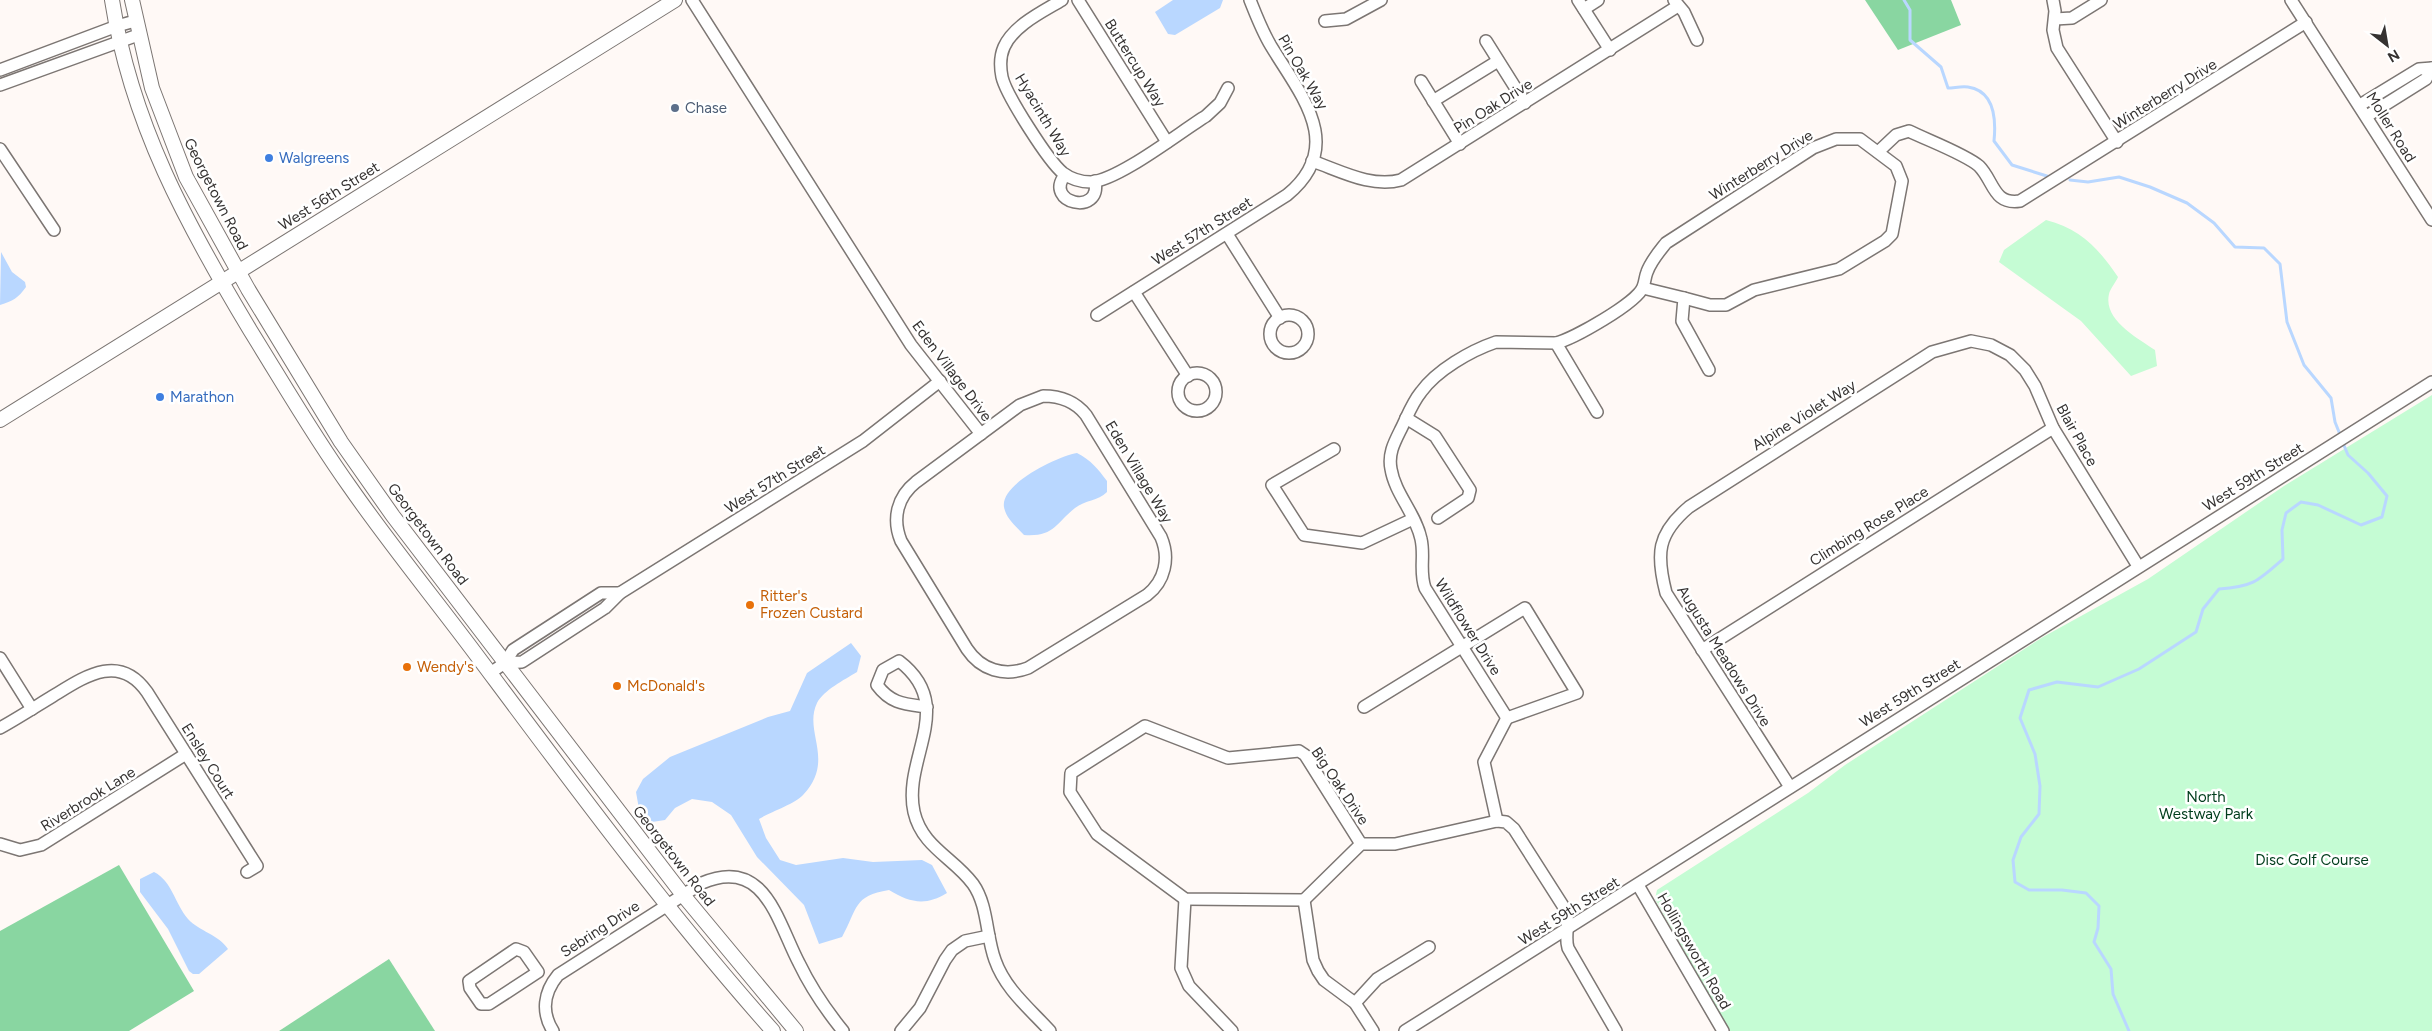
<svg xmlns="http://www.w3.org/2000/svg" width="2432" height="1031" viewBox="0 0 2432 1031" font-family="Figtree,sans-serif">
<rect width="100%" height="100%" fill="#fff9f6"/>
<!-- green -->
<g fill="#c5fcd4">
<path d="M2046 220C2081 229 2098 248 2118 277 2116 282 2110 289 2109 294 2103 320 2138 338 2155 350L2157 366 2131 376 2081 321 1999 262 2004 250Z"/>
<path d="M2432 395V1031H1730L1655 899 1657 890 1808 793 1845 765 2043 637 2148 579 2284 486Z"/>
</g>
<!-- forest -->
<g fill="#89d6a1">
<path d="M1865 0H1951L1961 25 1898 50Z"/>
<path d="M119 865 194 991 129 1031H0V931Z"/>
<path d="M389 959 435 1031H279Z"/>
</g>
<!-- water -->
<g fill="#b9d7ff">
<path d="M1173 0H1223L1220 8 1175 35 1168 34 1155 12Z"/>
<path d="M1 252 12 272 25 282 26 287C18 298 13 301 0 305Z"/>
<path d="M1077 453C1091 460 1098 469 1107 481V492C1098 501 1085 500 1075 508 1055 524 1054 537 1024 535 1017 527 1006 519 1004 507 1000 484 1058 456 1077 453Z"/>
<path d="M851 643 861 656 857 672C844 680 824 690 817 703 803 732 836 760 803 795 795 804 770 812 759 819L766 838 780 860 796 865 843 858 873 862 922 860 932 865 947 893C926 906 910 903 889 890 853 896 858 908 842 937L819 944 804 905 757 857 731 815 712 802 692 799 675 808 665 820 652 822 639 809 636 792 643 779 670 757 768 717 790 711 807 673Z"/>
<path d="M154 872C172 881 175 904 188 919 199 931 219 935 228 949L199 974H193L189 971 168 929 140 892V879Z"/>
</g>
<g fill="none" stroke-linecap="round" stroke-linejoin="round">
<!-- stream -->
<g stroke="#b9d7ff" stroke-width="3">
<path d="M1904 0 1910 10V40L1941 67 1948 88C1954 88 1961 86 1968 87 1995 91 1996 121 1994 141L2012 165 2050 177"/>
<path d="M2070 180 2088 182 2119 177 2150 187 2187 203 2214 223 2235 247 2264 248 2280 264 2287 322 2304 365 2331 398 2335 422 2341 437"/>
<path d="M2129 1031 2113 994 2111 969 2094 942 2098 928 2099 906 2086 893 2062 890H2029L2015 882 2013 860 2021 837 2039 814 2040 786 2035 754 2020 718 2029 690 2057 682 2098 687 2139 669 2196 632 2203 609 2219 589C2253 587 2258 581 2283 559L2282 530 2286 513 2301 502 2318 505 2361 525 2382 517 2387 496 2368 473 2348 455 2343 443"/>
</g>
<!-- minor casing -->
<g stroke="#7c7673" stroke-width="14">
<g id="minor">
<path d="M692 0 911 345 981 434"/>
<path d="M1062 0C1042 12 1014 25 1004 47 1000 56 1000 67 1002 77 1006 95 1049 162 1063 173 1071 179 1081 182 1091 182 1119 180 1180 132 1206 116L1220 103 1228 88"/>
<path d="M1078 0 1167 142"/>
<path d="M1578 0 1610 50"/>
<path d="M1674 0 1684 12 1697 40"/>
<path d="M2053 0 2055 11 2053 30 2057 48 2117 142"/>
<path d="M2291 0 2432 220"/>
<path d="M1584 9 1598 0"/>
<path d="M2055 19 2072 18 2101 0"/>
<path d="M1325 21 1346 19 1381 0"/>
<path d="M1486 41 1525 103"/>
<path d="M0 70 117 26 135 21"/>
<path d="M1421 81 1460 144"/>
<path d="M0 85 138 35"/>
<path d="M1433 101 1498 61"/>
<path d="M2360 105 2419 69 2432 68"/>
<path d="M2367 116 2426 79 2432 68"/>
<path d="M0 149 54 230"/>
<path d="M1878 152 1896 135 1909 131C1927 140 1965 154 1979 166 1994 181 1993 205 2020 201L2306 22"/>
<path d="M1312 161C1341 171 1371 188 1401 180L1678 6"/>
<path d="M1065 175C1043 203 1102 217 1095 181"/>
<path d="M1227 234 1280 318"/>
<path d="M1643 288 1684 298 1682 321 1709 370"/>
<path d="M1134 292 1188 376"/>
<path d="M1097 315 1287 195C1347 146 1300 94 1271 46 1262 31 1256 15 1250 0"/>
<circle cx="1289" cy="334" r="19"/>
<circle cx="1197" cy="392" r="19"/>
<path d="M1043 396C1060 396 1075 401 1086 415L1161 537C1170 558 1165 581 1147 595L1028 668C1004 677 981 670 967 649L901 541C892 519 897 497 916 482L1020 405Z"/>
<path d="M1597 412 1556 343C1573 339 1637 303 1643 287 1645 282 1645 277 1647 272 1651 261 1658 253 1666 243L1813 148 1836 139H1860L1896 166 1902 181 1892 234 1885 241 1839 269 1754 290 1726 305H1710L1684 298"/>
<path d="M1406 418 1435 436 1470 490 1468 498 1438 518"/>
<path d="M1334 449 1272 485 1304 535 1362 543 1413 519"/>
<path d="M1702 650 2053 428"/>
<path d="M0 658 32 709"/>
<path d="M505 663 513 650 601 593H620"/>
<path d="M490 673 505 663 522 662 605 608 620 593 863 441 940 381"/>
<path d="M927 707C905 704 891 704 877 685L883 670 899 661C958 706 902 758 914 812 922 847 954 858 973 884 988 905 986 936 995 960 1005 989 1030 1009 1050 1031"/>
<path d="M1364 707 1525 608 1577 693 1507 718"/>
<path d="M1507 718 1425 588C1419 571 1425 556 1421 539 1416 514 1395 494 1391 469 1388 454 1394 443 1401 429 1407 417 1412 403 1421 392 1437 370 1470 351 1496 342L1556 343"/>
<path d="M0 728C18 718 35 707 53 696 84 677 119 652 147 692L257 866 247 872"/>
<path d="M1790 787 1666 593C1656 554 1657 534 1689 507L1932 352 1971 341 1991 345 2010 355 2025 370 2035 386 2053 428 2138 566"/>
<path d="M1497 821 1484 762 1507 718"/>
<path d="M0 844 20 850 41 845 186 754"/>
<path d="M1638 885 1723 1031"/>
<path d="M1185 899 1181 968 1189 986 1232 1031"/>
<path d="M1304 900 1185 899 1097 834 1070 792 1071 773 1145 726 1228 758 1299 751 1305 755 1361 844"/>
<path d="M1304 900 1361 844H1395L1497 821 1506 822 1514 829 1565 909C1571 922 1564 935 1568 948L1616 1031"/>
<path d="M1304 900 1313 960 1318 971 1324 980 1355 1003 1373 1031"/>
<path d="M516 949 524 952 538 972 489 1004H481L470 988 469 981Z"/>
<path d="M1355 1003 1377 979 1429 947"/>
<path d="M553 1031C541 1012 544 992 558 975L702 883C765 856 777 921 799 963 811 988 826 1010 843 1031"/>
<path d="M901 1031 920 1008 945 960 952 950 965 941 989 936"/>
<path d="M1405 1031 2432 382"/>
</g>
</g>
<!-- major casing -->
<g stroke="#7c7673" stroke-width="16">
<g id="major">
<path d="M112 0C131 123 187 225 250 330 283 383 314 437 350 487 391 546 438 603 481 661 575 787 668 913 773 1031"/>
<path d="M132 0 152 88 186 177 248 289 341 442 393 516 683 895 796 1031"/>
<path d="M0 420 675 0"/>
</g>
</g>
<!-- minor -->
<use href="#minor" stroke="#fff" stroke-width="11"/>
<!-- major -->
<use href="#major" stroke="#fff" stroke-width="14"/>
</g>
<!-- markers -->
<circle fill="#5c6f8a" stroke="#fff" stroke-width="2" cx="675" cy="108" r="5"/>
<g fill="#3f7fe0" stroke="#fff" stroke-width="2">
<circle cx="269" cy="158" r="5"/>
<circle cx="160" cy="397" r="5"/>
</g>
<g fill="#e8710a" stroke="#fff" stroke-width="2">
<circle cx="750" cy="605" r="5"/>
<circle cx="407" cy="667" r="5"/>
<circle cx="617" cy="686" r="5"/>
</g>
<g text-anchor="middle" stroke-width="5" stroke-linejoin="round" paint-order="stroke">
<!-- street labels -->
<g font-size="15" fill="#353231" stroke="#fff">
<text transform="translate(1135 63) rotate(58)" y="5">Buttercup Way</text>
<text transform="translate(1303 72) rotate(60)" y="5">Pin Oak Way</text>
<text transform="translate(2165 94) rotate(-32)" y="5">Winterberry Drive</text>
<text transform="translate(1493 106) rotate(-32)" y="5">Pin Oak Drive</text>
<text transform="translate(1043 115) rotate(59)" y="5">Hyacinth Way</text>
<text transform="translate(2391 127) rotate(58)" y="5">Moller Road</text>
<text transform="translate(1761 165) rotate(-32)" y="5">Winterberry Drive</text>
<text transform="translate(216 194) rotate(63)" y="5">Georgetown Road</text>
<text transform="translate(329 196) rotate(-32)" y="5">West 56th Street</text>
<text transform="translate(1202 231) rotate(-32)" y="5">West 57th Street</text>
<text transform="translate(952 371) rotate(53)" y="5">Eden Village Drive</text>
<text transform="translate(1804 415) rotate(-32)" y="5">Alpine Violet Way</text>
<text transform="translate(2077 435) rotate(61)" y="5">Blair Place</text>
<text transform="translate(1139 472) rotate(59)" y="5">Eden Village Way</text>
<text transform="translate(2253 477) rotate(-32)" y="5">West 59th Street</text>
<text transform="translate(775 479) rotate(-32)" y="5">West 57th Street</text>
<text transform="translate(1869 526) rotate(-32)" y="5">Climbing Rose Place</text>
<text transform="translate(428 534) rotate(53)" y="5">Georgetown Road</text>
<text transform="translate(1468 627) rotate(58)" y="5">Wildflower Drive</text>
<text transform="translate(1724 656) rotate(58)" y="5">Augusta Meadows Drive</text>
<text transform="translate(1910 693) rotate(-32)" y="5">West 59th Street</text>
<text transform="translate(208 761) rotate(58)" y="5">Ensley Court</text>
<text transform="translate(1340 786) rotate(56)" y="5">Big Oak Drive</text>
<text transform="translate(88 799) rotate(-32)" y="5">Riverbrook Lane</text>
<text transform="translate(674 856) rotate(52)" y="5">Georgetown Road</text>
<text transform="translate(1569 911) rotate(-32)" y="5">West 59th Street</text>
<text transform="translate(600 929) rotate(-33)" y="5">Sebring Drive</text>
<text transform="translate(1694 951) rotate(60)" y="5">Hollingsworth Road</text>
</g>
<!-- service labels -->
<g font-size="15" fill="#4e5e75" stroke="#fff" text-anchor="start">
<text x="685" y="113">Chase</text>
</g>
<!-- shop labels -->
<g font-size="15" fill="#366cbe" stroke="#fff" text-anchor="start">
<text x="279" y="163">Walgreens</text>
<text x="170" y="402">Marathon</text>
</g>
<!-- food labels -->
<g font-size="15" fill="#c56008" stroke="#fff" text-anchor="start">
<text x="760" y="601">Ritter's<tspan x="760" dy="17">Frozen Custard</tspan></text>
<text x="417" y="672">Wendy's</text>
<text x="627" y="691">McDonald's</text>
</g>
<!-- park labels -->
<g font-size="15" fill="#003d1c" stroke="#fff">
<text x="2206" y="802">North<tspan x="2206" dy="17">Westway Park</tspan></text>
<text x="2312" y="865">Disc Golf Course</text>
</g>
</g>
<!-- north arrow -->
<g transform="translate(2387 45) rotate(149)" stroke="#ffffff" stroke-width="4" paint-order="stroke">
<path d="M0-4L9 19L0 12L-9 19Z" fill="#353231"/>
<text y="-8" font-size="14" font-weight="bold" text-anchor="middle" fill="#353231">N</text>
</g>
</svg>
